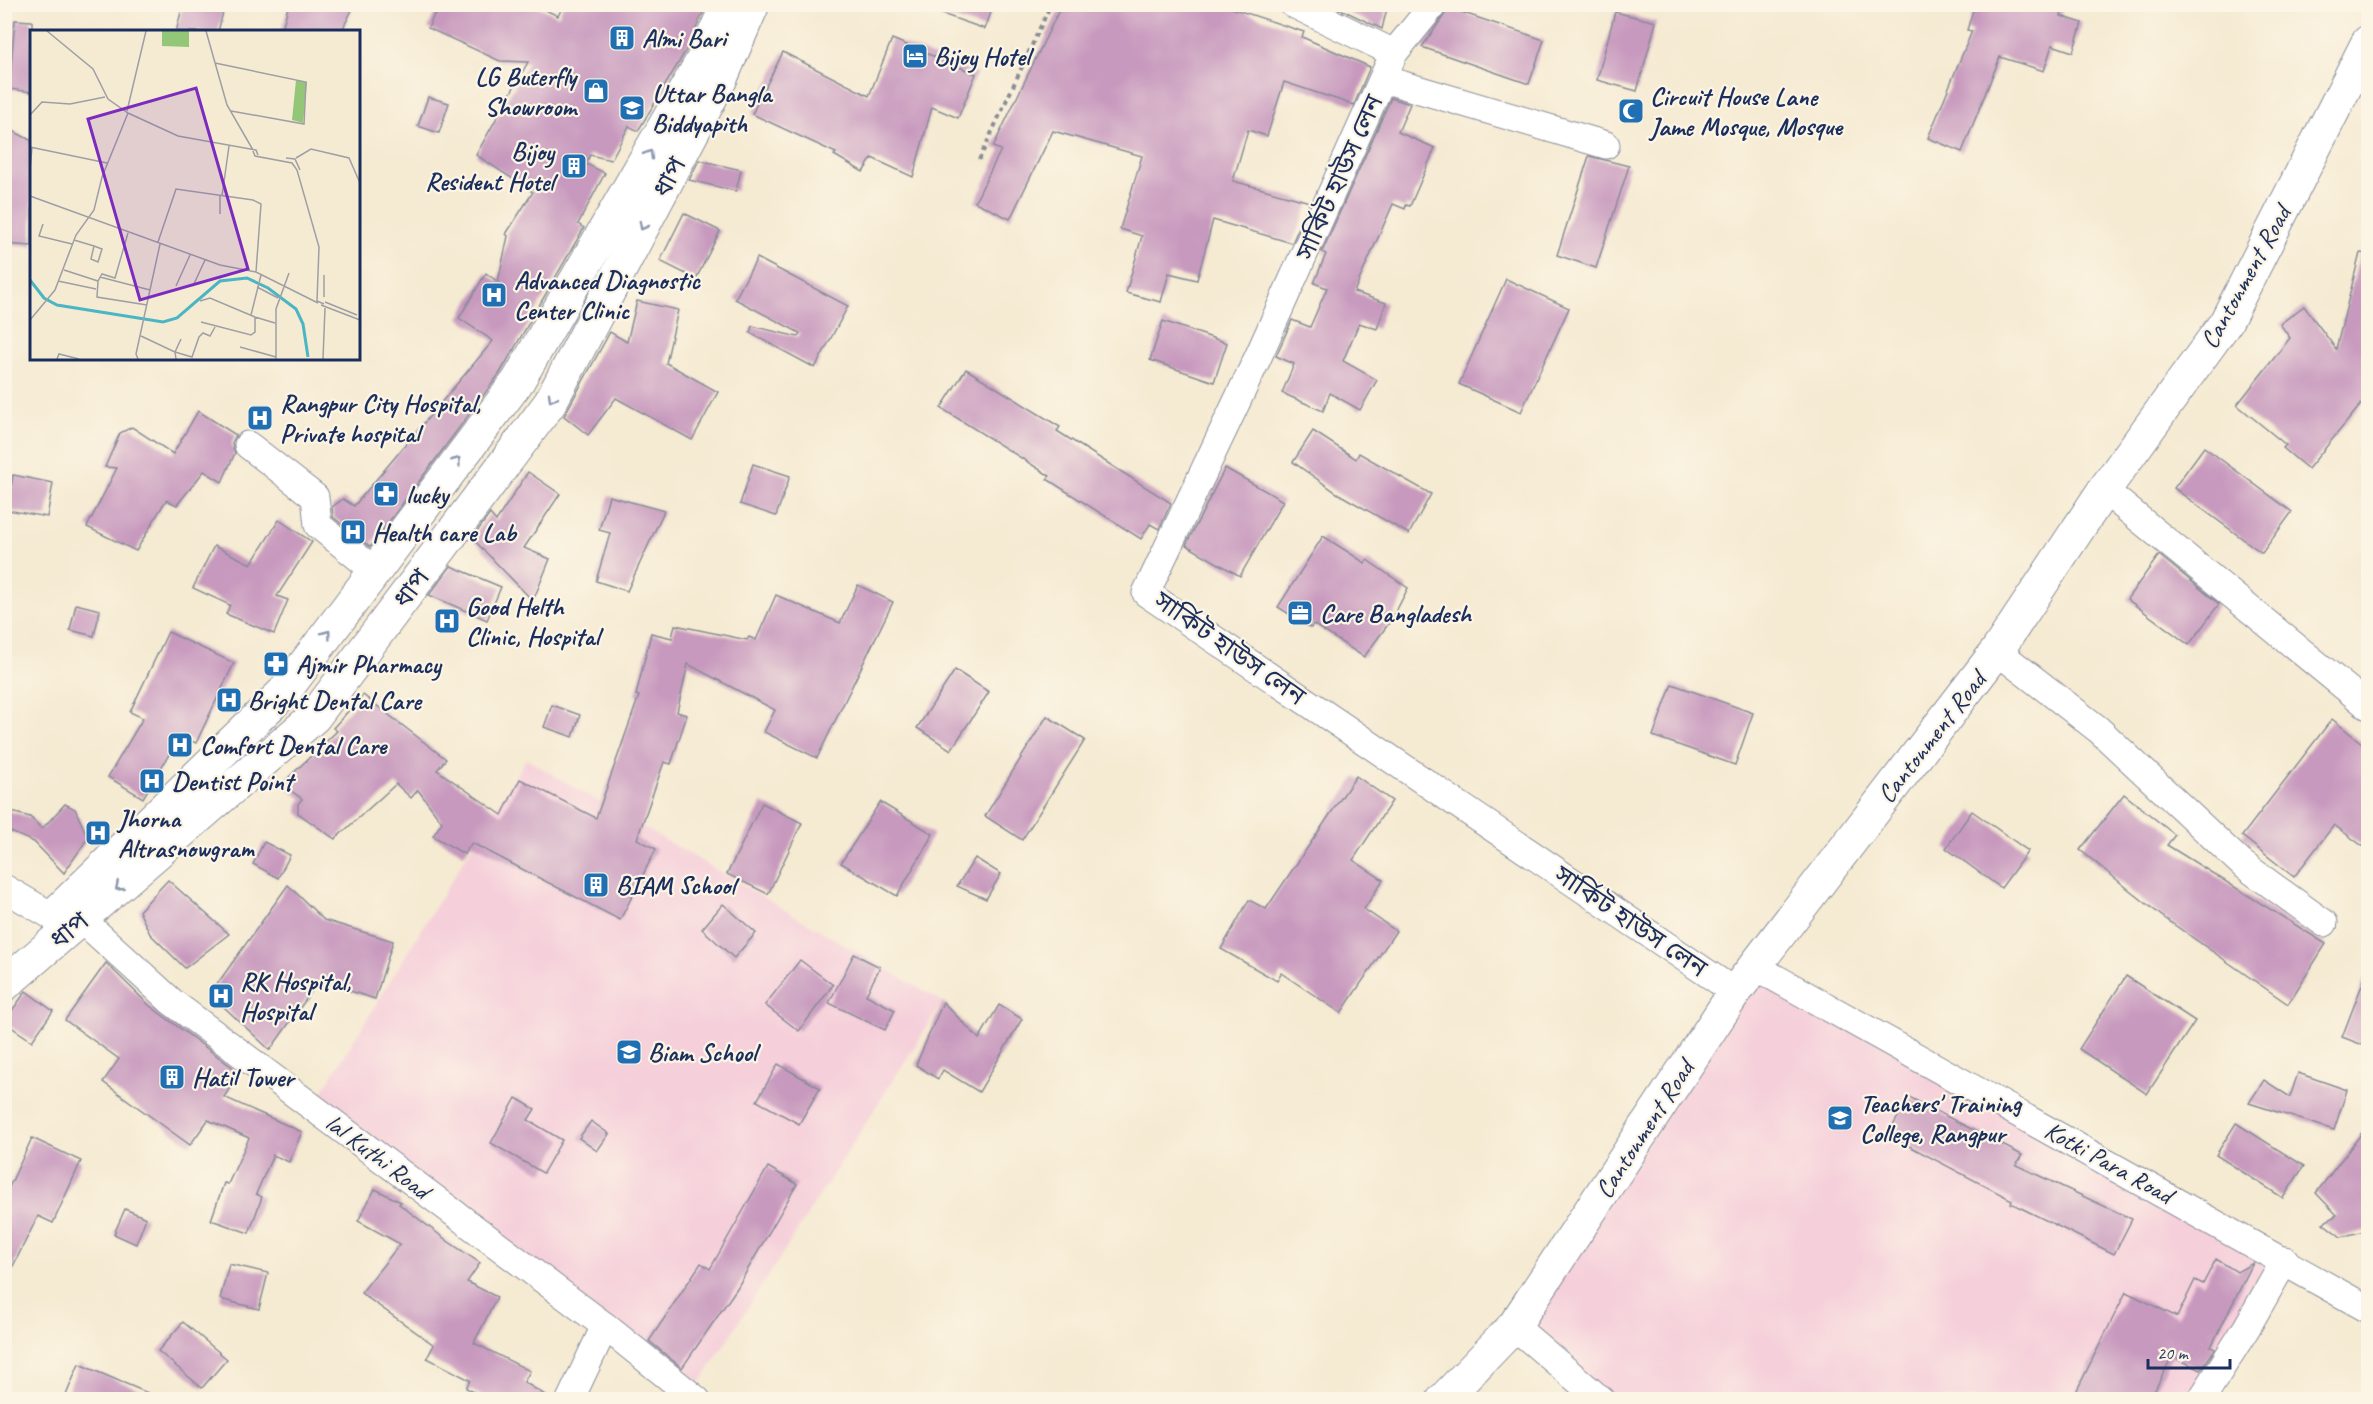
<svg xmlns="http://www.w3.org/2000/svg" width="2373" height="1404" viewBox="0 0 2373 1404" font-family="Caveat,'Noto Sans Bengali',sans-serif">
<rect width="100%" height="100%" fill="#fcf5e5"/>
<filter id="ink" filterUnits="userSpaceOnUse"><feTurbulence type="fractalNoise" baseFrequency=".0167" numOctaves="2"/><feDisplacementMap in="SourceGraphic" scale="12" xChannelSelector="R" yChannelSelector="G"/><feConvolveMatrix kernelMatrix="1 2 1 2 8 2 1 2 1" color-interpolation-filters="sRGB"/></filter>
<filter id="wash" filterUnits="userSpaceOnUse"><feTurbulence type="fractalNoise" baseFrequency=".008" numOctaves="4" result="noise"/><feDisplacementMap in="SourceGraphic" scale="24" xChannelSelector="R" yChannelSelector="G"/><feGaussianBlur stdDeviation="1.35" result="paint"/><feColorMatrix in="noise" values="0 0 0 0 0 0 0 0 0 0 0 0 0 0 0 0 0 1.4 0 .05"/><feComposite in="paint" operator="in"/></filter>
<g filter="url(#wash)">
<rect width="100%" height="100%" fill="#f5ead2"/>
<!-- built -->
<g fill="#f5cfda">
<path d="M526 759 943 1002 693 1394 316 1102Z"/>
<path d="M1758 974 2274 1263 2193 1399H1612L1526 1330Z"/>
</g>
<g id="blocks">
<!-- building -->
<g fill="#c799be">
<path d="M183 4H225L218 32H176Z"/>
<path d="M289 4H355L341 32H281Z"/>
<path d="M439 4H533L558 16 564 4H707L685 52 638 131 629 126 611 160 590 155 586 164 605 173 578 224 584 228 500 373 370 547 333 517 332 507 343 499 354 506 493 341 459 318 486 273 498 282 508 236 506 234 533 192 476 155 528 62 500 61 428 28Z"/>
<path d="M925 4H994L985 29 925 8Z"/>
<path d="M1062 4H1219L1304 32 1302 37 1370 67 1354 105 1284 82 1267 136 1248 130 1233 181 1310 202 1292 243 1213 220 1197 280 1169 273 1161 302 1126 293 1142 236 1120 229 1142 156 1053 131 1010 219 975 202 1001 150 993 147Z"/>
<path d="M1330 4H1388L1382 29Z"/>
<path d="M1975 4H2064L2061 16 2082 23 2073 52 2052 45 2044 71 2000 57 1962 152 1928 138 1972 31 1967 30Z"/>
<path d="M1449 8 1544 40 1529 84 1422 47Z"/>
<path d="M1615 12 1656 22 1637 91 1597 80Z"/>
<path d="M15 20 32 21V92L9 89Z"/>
<path d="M892 39 976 74 958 118 932 107 913 177 872 158 863 172 834 155 836 153 752 114 783 52 869 96Z"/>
<path d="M428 97 449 103 439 133 418 126Z"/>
<path d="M1391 98 1410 104 1398 132 1435 148 1410 206 1406 205 1405 209 1393 204 1354 292 1386 303 1377 329 1359 323 1343 361 1377 380 1360 410 1330 393 1323 411 1282 393 1294 364 1276 356 1292 320 1310 327 1327 288 1314 283 1326 254 1322 252Z"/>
<path d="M4 126 32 141V246L4 244Z"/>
<path d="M1589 156 1629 166 1596 268 1557 255Z"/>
<path d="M699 160 741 170 736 191 689 180Z"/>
<path d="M684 213 720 231 696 279 660 261Z"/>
<path d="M2360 253 2368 254V396L2308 469 2283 448 2286 445 2237 405 2290 338 2280 324 2304 306 2336 349Z"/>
<path d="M757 258 848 306 815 368 750 333 752 326 798 337 800 333 735 299Z"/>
<path d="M1506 279 1569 308 1521 412 1459 384Z"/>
<path d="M637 301 678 310 666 363 718 392 692 440 616 398 588 435 564 416 610 332 627 342Z"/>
<path d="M1163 321 1227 343 1214 382 1150 360Z"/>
<path d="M966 369 1060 427 1057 431 1171 503 1159 529 1150 524 1141 539 1047 479 1050 476 941 408Z"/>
<path d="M198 411 236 435 232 443 235 453 222 482 204 471 177 505 166 500 136 551 87 527 117 468 105 467 120 433 132 427 173 454Z"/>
<path d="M1313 431 1356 459 1359 453 1431 494 1409 534 1337 493 1293 462Z"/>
<path d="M2204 447 2292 512 2262 553 2174 488Z"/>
<path d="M753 464 790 476 776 516 740 504Z"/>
<path d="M1225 468 1283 501 1240 576 1186 545Z"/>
<path d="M528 472 560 494 524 548 550 559 533 601 472 538 490 514 496 521Z"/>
<path d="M13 475 53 483 47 517 7 510Z"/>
<path d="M609 496 664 511 627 591 596 581 610 533 599 530Z"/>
<path d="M279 520 312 542 277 596 288 600 274 634 226 614 230 605 193 588 214 546 251 564Z"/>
<path d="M1323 536 1365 563 1367 560 1408 588 1392 619 1364 657 1313 624 1311 628 1278 607Z"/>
<path d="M2159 555 2219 604 2189 645 2127 599Z"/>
<path d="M451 566 501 587 487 620 429 595Z"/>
<path d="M858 585 893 602 817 758 764 732 775 710 688 664 677 712 687 715 671 764 664 762 637 839 656 849 620 920 472 843 464 854 433 836 442 822 418 790 411 798 396 784 335 839 298 813V804L302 799 282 784 337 731 333 728 363 695 446 759 437 770 502 815 520 779 596 818 639 696 636 695 651 633 672 638 675 625 747 640 749 637 756 640 776 595 840 623Z"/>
<path d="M76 604 100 610 94 636 70 630Z"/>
<path d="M168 632 234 663 196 743 180 736 143 798 108 777 143 718 130 712Z"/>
<path d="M955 670 989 692 951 750 917 728Z"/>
<path d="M1672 684 1753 713 1735 765 1653 736Z"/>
<path d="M552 705 580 715 573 737 544 727Z"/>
<path d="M1047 716 1085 740 1022 840 985 816Z"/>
<path d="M2332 719 2368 748V850L2334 825 2294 877 2242 836Z"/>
<path d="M1356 776 1392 801 1353 860 1383 880 1364 909 1396 931 1341 1013 1281 973 1277 981 1221 949 1249 900 1266 909Z"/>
<path d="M2124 794 2175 835 2167 845 2326 944 2288 1004 2163 917 2080 850Z"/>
<path d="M880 802 933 834 897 896 841 863Z"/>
<path d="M762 803 802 823 768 894 727 874Z"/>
<path d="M65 804 75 809 88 838 64 873 34 842 4 829V810L30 817 42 829Z"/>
<path d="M1972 811 2028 851 2001 888 1946 848Z"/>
<path d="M264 842 290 855 278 878 253 864Z"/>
<path d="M975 858 1001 874 986 899 957 886Z"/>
<path d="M168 880 229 934 185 968 150 934 139 911Z"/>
<path d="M288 885 324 920 393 941 375 999 319 981 270 1050 210 994Z"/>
<path d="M723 904 756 933 734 958 702 929Z"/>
<path d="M854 954 880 967 866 995 895 1010 885 1030 829 1003Z"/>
<path d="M800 960 833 985 799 1031 765 1005Z"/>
<path d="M106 963 150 1006 240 1073 224 1097 302 1132 289 1162 273 1155 256 1194 262 1197 249 1233 211 1220 224 1183 228 1184 249 1138 208 1120 190 1145 103 1082 119 1059 65 1020Z"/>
<path d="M2367 972H2368V1047L2342 1037Z"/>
<path d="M2126 976 2195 1021 2147 1094 2079 1049Z"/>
<path d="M26 991 53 1011 32 1041 4 1022Z"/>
<path d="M943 1002 979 1039 999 1005 1022 1019 979 1092 943 1070 938 1079 916 1065Z"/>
<path d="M778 1064 820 1088 799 1124 757 1101Z"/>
<path d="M2298 1073 2347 1090 2334 1130 2249 1103 2264 1080 2290 1097Z"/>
<path d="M1909 1097 2022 1155 2016 1165 2132 1219 2114 1254 2011 1203 2012 1200 1888 1135Z"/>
<path d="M516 1098 535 1109 528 1120 562 1140 543 1173 491 1143Z"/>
<path d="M591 1121 609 1134 597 1151 579 1138Z"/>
<path d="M2236 1123 2304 1166 2283 1198 2216 1155Z"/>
<path d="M2368 1125V1230L2341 1237 2323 1223 2337 1215 2316 1193Z"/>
<path d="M32 1138 81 1161 53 1223 38 1216 4 1284V1198Z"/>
<path d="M768 1167 797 1184 737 1288 682 1368 649 1341 701 1263 710 1269Z"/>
<path d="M375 1189 401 1202 399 1204 449 1242 480 1263 467 1282 497 1297 474 1343 530 1371 524 1382 553 1400H490L466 1388 470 1380 427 1358 434 1345 361 1293 400 1244 358 1221Z"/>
<path d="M125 1209 146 1218 136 1244 114 1234Z"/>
<path d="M2216 1259 2237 1272 2253 1263 2211 1347 2215 1349 2201 1370 2172 1356 2150 1400H2072L2126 1292 2177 1317 2195 1280 2203 1284Z"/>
<path d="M229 1264 268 1273 259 1309 220 1299Z"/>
<path d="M183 1322 227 1359 202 1388 158 1351Z"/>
<path d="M79 1364 162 1399V1400H64Z"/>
</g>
</g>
</g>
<g filter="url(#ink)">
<use href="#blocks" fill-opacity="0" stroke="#888c98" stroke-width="1.5"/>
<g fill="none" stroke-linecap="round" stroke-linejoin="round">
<!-- minor casing -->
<g stroke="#888c98" stroke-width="29">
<g id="minor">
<path d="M1293 4 1394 53"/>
<path d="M1434 4 1394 53 1258 357 1146 593 1735 992"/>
<path d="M1383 79 1606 145"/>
<path d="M248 445 315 497 318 525 375 571"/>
<path d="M2104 490 2368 706"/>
<path d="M1997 651 2099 730 2241 863 2324 923"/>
<path d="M4 888 52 916"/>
<path d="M67 906 172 1002 605 1326 697 1400"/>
<path d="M1754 966 2368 1309"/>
<path d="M1514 1326 1601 1400"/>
<path d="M570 1400 605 1326"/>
<path d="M2201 1400 2247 1327 2285 1260"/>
</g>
</g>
<!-- major casing -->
<g stroke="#888c98" stroke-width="35">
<path id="major" d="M1443 1400 1514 1326 1735 992 1997 651 2104 490 2226 322 2368 42"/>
</g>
<!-- highway casing -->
<g stroke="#888c98" stroke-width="35">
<g id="highway">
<path d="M56 913 284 692 518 381 702 61 728 4"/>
<path d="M4 985 314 717 550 403 721 78 753 4"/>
</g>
</g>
<!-- path -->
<path stroke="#888c98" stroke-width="4" stroke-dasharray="4.5 4.5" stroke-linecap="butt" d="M979 160 1051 4"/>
<!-- minor -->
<use href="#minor" stroke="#fff" stroke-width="27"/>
<!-- major -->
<use href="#major" stroke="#fff" stroke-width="33"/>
<!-- highway -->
<use href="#highway" stroke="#fff" stroke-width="33"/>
</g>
<!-- one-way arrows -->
<defs><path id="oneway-chevron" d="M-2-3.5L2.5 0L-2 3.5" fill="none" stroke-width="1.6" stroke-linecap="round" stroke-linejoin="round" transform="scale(1.5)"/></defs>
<g stroke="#8d97ae">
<use href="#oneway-chevron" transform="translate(649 154) rotate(-60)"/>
<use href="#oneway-chevron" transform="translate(643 226) rotate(118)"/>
<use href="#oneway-chevron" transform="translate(552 398) rotate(120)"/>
<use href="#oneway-chevron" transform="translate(457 461) rotate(-53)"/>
<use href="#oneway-chevron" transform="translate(327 634) rotate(-53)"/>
<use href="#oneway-chevron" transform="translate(119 887) rotate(139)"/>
</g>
</g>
<!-- icons -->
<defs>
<g id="building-square" transform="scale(1.35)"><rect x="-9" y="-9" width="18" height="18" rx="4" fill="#1f6fb2" stroke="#fcf5e5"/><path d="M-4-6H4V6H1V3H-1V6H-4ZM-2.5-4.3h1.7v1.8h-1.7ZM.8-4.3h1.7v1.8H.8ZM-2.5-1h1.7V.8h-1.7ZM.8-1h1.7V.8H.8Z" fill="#fff"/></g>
<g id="hotel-square" transform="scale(1.35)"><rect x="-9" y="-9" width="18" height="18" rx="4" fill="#1f6fb2" stroke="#fcf5e5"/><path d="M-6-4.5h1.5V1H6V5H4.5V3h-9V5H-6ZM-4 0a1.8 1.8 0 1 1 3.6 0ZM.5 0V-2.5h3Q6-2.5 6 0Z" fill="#fff"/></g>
<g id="shop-square" transform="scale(1.35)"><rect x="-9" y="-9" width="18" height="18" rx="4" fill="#1f6fb2" stroke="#fcf5e5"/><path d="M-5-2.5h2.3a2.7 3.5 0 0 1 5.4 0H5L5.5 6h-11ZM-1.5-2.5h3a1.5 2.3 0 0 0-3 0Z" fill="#fff"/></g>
<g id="school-square" transform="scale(1.35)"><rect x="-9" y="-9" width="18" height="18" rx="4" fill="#1f6fb2" stroke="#fcf5e5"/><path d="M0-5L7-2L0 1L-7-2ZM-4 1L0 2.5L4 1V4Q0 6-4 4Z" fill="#fff"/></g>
<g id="mosque-square" transform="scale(1.35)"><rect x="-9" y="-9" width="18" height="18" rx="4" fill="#1f6fb2" stroke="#fcf5e5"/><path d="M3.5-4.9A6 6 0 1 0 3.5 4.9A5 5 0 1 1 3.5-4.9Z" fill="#fff"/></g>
<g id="hospital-square" transform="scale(1.35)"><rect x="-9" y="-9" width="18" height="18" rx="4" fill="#1f6fb2" stroke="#fcf5e5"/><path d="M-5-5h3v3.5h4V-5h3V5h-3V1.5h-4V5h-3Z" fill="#fff"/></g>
<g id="pharmacy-square" transform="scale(1.35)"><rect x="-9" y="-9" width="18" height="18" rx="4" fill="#1f6fb2" stroke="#fcf5e5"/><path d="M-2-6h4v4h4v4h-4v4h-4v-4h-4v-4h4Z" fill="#fff"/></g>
<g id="office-square" transform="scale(1.35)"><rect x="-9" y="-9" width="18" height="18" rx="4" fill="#1f6fb2" stroke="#fcf5e5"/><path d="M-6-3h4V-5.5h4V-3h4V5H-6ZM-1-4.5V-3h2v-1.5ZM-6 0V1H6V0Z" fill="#fff"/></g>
<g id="university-square" transform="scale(1.35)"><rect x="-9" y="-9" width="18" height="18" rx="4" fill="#1f6fb2" stroke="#fcf5e5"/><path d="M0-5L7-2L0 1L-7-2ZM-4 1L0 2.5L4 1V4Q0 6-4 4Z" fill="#fff"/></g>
</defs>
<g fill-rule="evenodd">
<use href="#building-square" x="622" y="38"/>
<use href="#hotel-square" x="915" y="56"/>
<use href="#shop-square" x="596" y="91"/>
<use href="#school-square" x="632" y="108"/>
<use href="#mosque-square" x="1631" y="111"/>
<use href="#building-square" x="574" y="166"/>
<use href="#hospital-square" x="494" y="295"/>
<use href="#hospital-square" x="260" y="418"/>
<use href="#pharmacy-square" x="386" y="494"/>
<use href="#hospital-square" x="353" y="532"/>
<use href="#office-square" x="1300" y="613"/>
<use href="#hospital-square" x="447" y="621"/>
<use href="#pharmacy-square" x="276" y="664"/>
<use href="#hospital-square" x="229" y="700"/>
<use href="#hospital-square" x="180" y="745"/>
<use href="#hospital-square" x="152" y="781"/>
<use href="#hospital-square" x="98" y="833"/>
<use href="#building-square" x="596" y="885"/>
<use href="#hospital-square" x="221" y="996"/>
<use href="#school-square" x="629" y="1052"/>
<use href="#building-square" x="172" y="1077"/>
<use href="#university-square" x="1840" y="1118"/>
</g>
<g text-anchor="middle" stroke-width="4.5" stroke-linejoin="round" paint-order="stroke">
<!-- poi labels -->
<g font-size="26" font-weight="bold" fill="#1b2f5e" stroke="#fcf5e5" text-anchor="start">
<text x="642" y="47">Almi Bari</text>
<text x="934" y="65">Bijoy Hotel</text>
<text x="576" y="85" text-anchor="end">LG Buterfly<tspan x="576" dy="30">Showroom</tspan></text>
<text x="652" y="102">Uttar Bangla<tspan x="652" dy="30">Biddyapith</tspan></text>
<text x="1650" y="105">Circuit House Lane<tspan x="1650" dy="30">Jame Mosque, Mosque</tspan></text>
<text x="554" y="160" text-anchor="end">Bijoy<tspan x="554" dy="30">Resident Hotel</tspan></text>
<text x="514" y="289">Advanced Diagnostic<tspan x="514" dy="30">Center Clinic</tspan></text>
<text x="280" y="412">Rangpur City Hospital,<tspan x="280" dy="30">Private hospital</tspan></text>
<text x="406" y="503">lucky</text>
<text x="372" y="541">Health care Lab</text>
<text x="466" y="615">Good Helth<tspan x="466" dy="30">Clinic, Hospital</tspan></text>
<text x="1320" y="622">Care Bangladesh</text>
<text x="296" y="673">Ajmir Pharmacy</text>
<text x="248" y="709">Bright Dental Care</text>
<text x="200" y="754">Comfort Dental Care</text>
<text x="172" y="790">Dentist Point</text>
<text x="118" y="827">Jhorna<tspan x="118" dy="30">Altrasnowgram</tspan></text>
<text x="616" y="894">BIAM School</text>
<text x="240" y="990">RK Hospital,<tspan x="240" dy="30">Hospital</tspan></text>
<text x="648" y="1061">Biam School</text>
<text x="192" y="1086">Hatil Tower</text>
<text x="1860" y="1112">Teachers' Training<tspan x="1860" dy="30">College, Rangpur</tspan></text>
</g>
<!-- street labels -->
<g font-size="26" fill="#1b2f5e" stroke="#fcf5e5">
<text transform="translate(669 177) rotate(-62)" y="9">ধাপ</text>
<text transform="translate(1339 177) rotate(-66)" y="9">সার্কিট হাউস লেন</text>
<text transform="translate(2245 277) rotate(-61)" y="9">Cantonment Road</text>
<text transform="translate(411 588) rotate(-53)" y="9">ধাপ</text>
<text transform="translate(1230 648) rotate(35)" y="9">সার্কিট হাউস লেন</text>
<text transform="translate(1931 737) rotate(-52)" y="9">Cantonment Road</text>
<text transform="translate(1631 921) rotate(34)" y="9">সার্কিট হাউস লেন</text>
<text transform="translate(69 930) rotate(-40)" y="9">ধাপ</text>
<text transform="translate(1644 1129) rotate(-57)" y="9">Cantonment Road</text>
<text transform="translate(378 1156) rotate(37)" y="9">lal Kuthi Road</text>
<text transform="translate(2109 1162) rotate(29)" y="9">Kotki Para Road</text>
</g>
</g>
<!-- overview -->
<g transform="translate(30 30)">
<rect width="330" height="330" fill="#f5ead2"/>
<path d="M132 1H159V17L132 16ZM266 50 277 52 273 93 262 90Z" fill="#94c677"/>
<path fill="none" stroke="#49b5c5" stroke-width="3" d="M0 250 14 268 27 275 133 292 147 288 190 251 217 248 238 258 266 279 273 294 278 327"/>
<path fill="none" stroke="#9e9fa4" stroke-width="1.5" d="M17 1 63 39 78 69 98 83 148 106 226 120 228 125M176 1 197 75 223 120M185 33 276 52 274 94 201 81M97 81 116 1M0 85 12 72 40 74 75 67M0 117 77 133M223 121 225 126 262 133 267 140 289 217 287 271 294 274M256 128 265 129 270 140M266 128 281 119 319 128 330 153M0 140 2 117M0 166 190 235 226 242 288 273M192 166 199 116M190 184V165M13 194 9 206 42 214M44 210 64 216 72 219 68 232 61 229 64 216M128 212 146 159 223 170 231 174 226 242M34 240 68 251 72 244 85 248 98 203M70 247 120 260M28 251 66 259M68 251 67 267 117 275M146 256 160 225M163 256 175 230M227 257 248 268M294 267V245M170 271 180 268 225 287M295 272 327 285M291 275 330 290M221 285 231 245M0 290 25 260 46 205 64 180 72 147 98 83M171 292 221 305 225 302V287L245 293M111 306 145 322 146 329M151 309 145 322 162 327 169 307 173 303 180 306 185 297M210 317 246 327M27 329 29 324 49 329M108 329 106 324 130 214M246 329V279L259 243M293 329 295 278"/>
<path fill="#7b2cbf" fill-opacity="0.15" stroke="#7b2cbf" stroke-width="3" d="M166 58 218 239 110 270 58 89Z"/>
<rect width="330" height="330" fill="none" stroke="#1b2f5e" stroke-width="3"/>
</g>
<!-- margin -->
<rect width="2373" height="1404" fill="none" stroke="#fcf5e5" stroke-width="24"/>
<!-- scale -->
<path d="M2148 1359v9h82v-9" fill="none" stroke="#1b2f5e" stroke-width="3"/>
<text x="2157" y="1359" font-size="18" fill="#1b2f5e" stroke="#fcf5e5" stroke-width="4.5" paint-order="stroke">20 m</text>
</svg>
